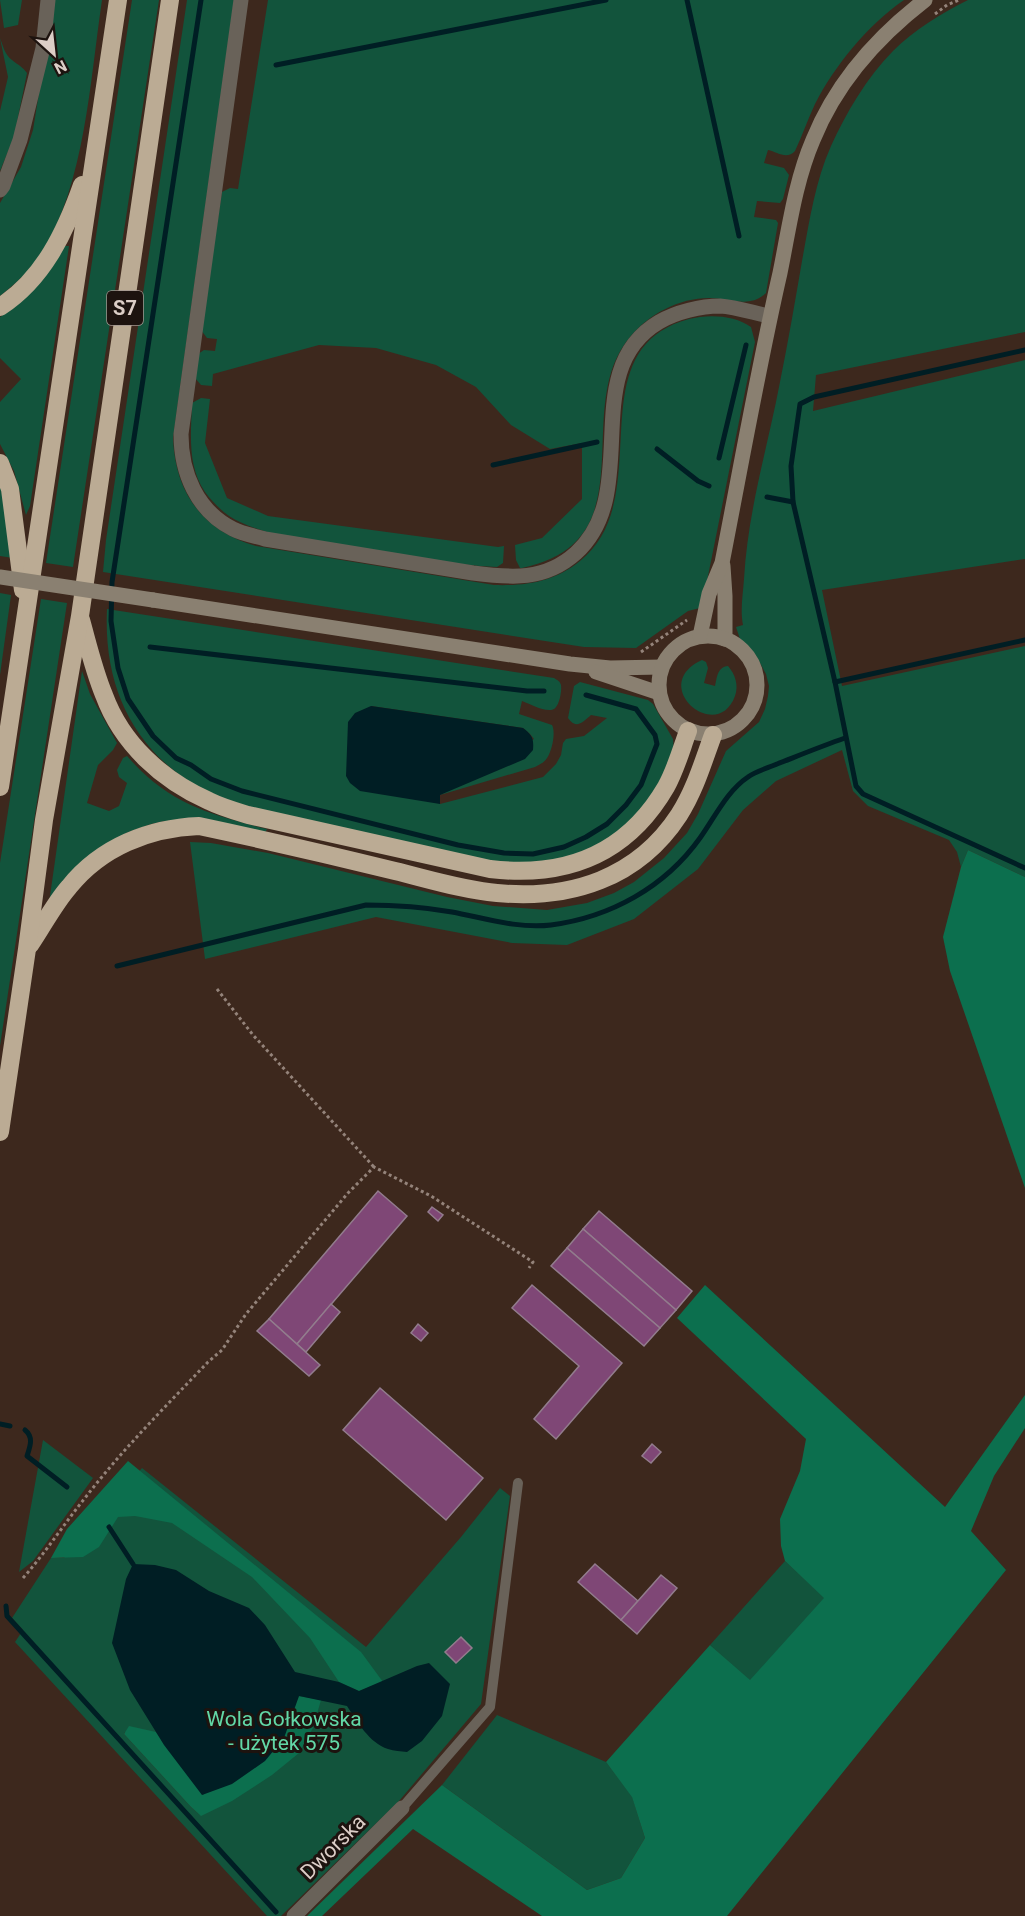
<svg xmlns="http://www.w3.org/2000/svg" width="1025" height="1916" viewBox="0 0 1025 1916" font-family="Roboto,sans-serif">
<rect width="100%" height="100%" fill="#3d281d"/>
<!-- green -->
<g fill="#12543c" fill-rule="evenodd">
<path d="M0 0H22L18 25 4 28Z"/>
<path d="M54 0H102C90 81 85 183 42 253 31 270 15 284 0 296V203L21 167 33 130Z"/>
<path d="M132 0H159L73 567 46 563Z"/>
<path d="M187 0H234L173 438C175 493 203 531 256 546L494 585C526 586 554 582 580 561 660 497 574 350 689 319 708 314 735 315 751 327L755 342 706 586 700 608 688 611 636 648 584 647 103 572 106 540Z"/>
<path d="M268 0H904C868 25 835 65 815 104 808 119 802 136 795 151 787 160 777 152 768 150L764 163 784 168 789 175 783 199 780 203 757 201 754 217 776 220 778 223 766 293C750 309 729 298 709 298 679 298 649 314 630 337 569 409 651 541 522 568H520L516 560 515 545 542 538 582 499V443L550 449 511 425 476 387 436 365 376 348 319 345 213 374 212 386 201 385 195 378 198 354 204 350 215 351 217 339 207 338 201 330 222 192 230 188 238 189Z"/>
<path d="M968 0H1025V332L816 375 813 411 1025 360V559L822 590 842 686 1025 646V877L968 850 961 867 957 852 949 840 868 806 853 791 842 750 776 781 743 810 698 869 634 919 567 945 512 943 376 917 205 959 190 842 211 843 268 853 447 897 493 906 547 910 587 903 614 893 634 882 664 858 687 833 698 814 726 751 759 722 765 709 768 696 769 686 766 674 755 654 740 639 736 627 743 625C740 610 743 594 744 579 748 510 767 450 780 382 788 342 795 302 802 261 809 223 815 182 831 146 846 113 867 77 893 51 914 30 942 13 968 0Z"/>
<path d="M0 38C3 46 5 55 12 60 18 65 22 66 27 73L14 137 0 171V111L8 77Z"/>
<path d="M65 246H69L30 506 26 515 14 471 0 444V402L21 379 0 358V317C28 299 48 274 65 246Z"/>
<path d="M201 398 210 399 205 443 227 498 268 516 498 547 504 546 503 563 497 567C451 565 406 556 361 549 321 542 277 539 240 522 226 516 214 504 205 492 187 465 191 434 192 403Z"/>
<path d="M0 482 13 558 0 556Z"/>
<path d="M0 593 11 595 0 675Z"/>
<path d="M41 599 67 603 0 1046V863Z"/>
<path d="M107 609 554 678C557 680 560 681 561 685 562 692 559 710 551 710 542 711 530 704 522 701L519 714 552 725C556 732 552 751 547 758 544 763 540 764 535 767L440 795 534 739 530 734 523 728 371 706 440 804 543 777 556 764 561 755 563 743 566 739 584 736 607 718 591 715C583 722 576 730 568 718L574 686 580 682 648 700 653 704 673 739 674 751 653 795 621 831 573 858 535 865 494 862 251 807C238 803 224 800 212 794 137 758 103 691 107 609Z"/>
<path d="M702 660 706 662 708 668 704 683 715 686C717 678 717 667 728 666 735 674 739 685 735 696 717 745 647 685 702 660Z"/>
<path d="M82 671 90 694 117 743 113 750 98 765 87 803 109 811 119 806 127 783 119 777 117 770 123 758 127 756C169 804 208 814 267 829L265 833 165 821 151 824 126 833 49 903Z"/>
<path d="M43 1440 93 1478 33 1561 19 1572Z"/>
<path d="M142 1468 366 1647 461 1537 500 1488 510 1496 481 1704 399 1801 281 1916H267L15 1642 23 1630 12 1618 51 1558H64ZM125 1732 201 1816 191 1807 124 1734Z"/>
<path d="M785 1561 825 1598 750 1681 710 1645Z"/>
<path d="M497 1715 606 1762 632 1796 645 1838 621 1878 587 1890 442 1785Z"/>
</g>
<!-- forest -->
<g fill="#0c6f4e">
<path d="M968 850 1025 877V1188L950 971 943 937 961 867Z"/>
<path d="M705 1285 945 1507 1025 1395V1428L994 1476 971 1531 1006 1570 727 1916H542L413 1829 322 1916H307L442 1785 587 1890 621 1878 645 1838 632 1797 606 1762 710 1645 750 1680 824 1598 785 1561 781 1546 780 1519 800 1471 806 1439 677 1318Z"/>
<path d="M128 1461 361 1652 383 1682 359 1691 339 1682 310 1638 252 1577 172 1523 135 1516 118 1517 99 1547 83 1557 51 1558 67 1529Z"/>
<path d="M299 1696 321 1700 313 1728 299 1753 272 1775 232 1801 201 1816 191 1807 124 1734 129 1726 156 1732 203 1795 292 1713Z"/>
</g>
<!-- water -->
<g fill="#001e24">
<path d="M371 706 523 728C532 735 534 738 533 750L525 759 440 795V804L360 791 350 783 346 776 348 722 355 713Z"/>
<path d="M133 1564 155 1565 176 1570 209 1591 249 1608 265 1625 295 1672 339 1682 359 1691 417 1666 429 1663 450 1684 442 1716 422 1741 407 1752C401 1751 394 1751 388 1749 369 1743 357 1721 347 1706L299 1696 284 1738 265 1761 232 1784 202 1795 164 1745 130 1690 112 1643 126 1579Z"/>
</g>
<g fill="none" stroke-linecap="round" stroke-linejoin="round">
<!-- stream -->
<g stroke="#001e24" stroke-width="5">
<path d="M201 0 112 582 111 621 118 668 128 699 153 736 176 758 191 765 211 779 242 791 458 845 504 853 533 854 564 847 586 837 607 824 626 805 641 785 657 744 655 735 636 709 586 695"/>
<path d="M687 0 739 236"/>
<path d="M276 65 606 0"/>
<path d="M1025 350 814 397 800 404 791 466 793 502 835 682 856 786 863 794 1025 868"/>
<path d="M657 449 698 481 709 486"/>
<path d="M719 458 746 345"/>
<path d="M493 465 597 442"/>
<path d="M767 497 793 502"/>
<path d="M150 647 527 691H544"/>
<path d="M835 682 1025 640"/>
<path d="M117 966 366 905C394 905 424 907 452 912 484 918 518 929 551 925 611 917 665 887 700 838 715 817 727 791 748 777 756 771 768 768 777 764 800 755 822 746 845 738"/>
<path d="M0 1424 10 1426"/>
<path d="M25 1430C34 1437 30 1447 27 1456L67 1487"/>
<path d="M109 1527 133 1564"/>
<path d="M6 1606 7 1616 276 1912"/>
</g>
</g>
<!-- building -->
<g fill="#7f4776" stroke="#927c8d" stroke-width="1.5">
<path d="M378 1191 407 1216 297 1344 269 1319Z"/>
<path d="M432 1207 443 1215 438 1221 428 1212Z"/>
<path d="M599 1211 692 1291 676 1310 583 1229Z"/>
<path d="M583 1229 676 1310 660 1328 567 1248Z"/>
<path d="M567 1248 660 1328 644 1346 551 1266Z"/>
<path d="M532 1285 622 1363 556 1439 534 1419 579 1366 512 1308Z"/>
<path d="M331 1304 340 1312 306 1352 297 1344Z"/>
<path d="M269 1319 320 1365 309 1376 257 1331Z"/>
<path d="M418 1324 428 1333 421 1341 411 1333Z"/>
<path d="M380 1388 483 1478 446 1520 343 1430Z"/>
<path d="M652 1444 661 1452 651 1463 642 1456Z"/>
<path d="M595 1564 638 1601 621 1620 578 1582Z"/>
<path d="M661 1575 677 1588 637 1634 621 1620Z"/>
<path d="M461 1637 472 1648 456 1663 445 1652Z"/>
</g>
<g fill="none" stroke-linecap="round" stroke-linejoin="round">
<!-- path -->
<g stroke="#94837a" stroke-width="3" stroke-dasharray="3 3" stroke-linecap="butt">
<path d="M935 14 947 5 959 0"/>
<path d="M641 652 687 620"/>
<path d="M217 989 253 1035 374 1167"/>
<path d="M23 1578C46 1552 64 1524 85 1498 122 1450 166 1406 208 1362L222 1350 246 1314 348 1193 374 1167 431 1196 533 1262 529 1268"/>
</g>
<!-- lane -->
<path stroke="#696259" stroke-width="10" d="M402 1808 490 1707 518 1483"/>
<!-- street -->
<g stroke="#696259" stroke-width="15">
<path d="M241 0 181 434C181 473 197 511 233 529 243 534 255 536 265 539L473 573C511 578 545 581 576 553 644 491 576 371 659 322 676 312 701 306 720 306 736 307 754 313 769 316"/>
<path d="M0 190 3 186 20 140 43 48 48 0"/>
<path d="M294 1916 402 1808"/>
</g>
<!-- secondary -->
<g stroke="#8a8071" stroke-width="15">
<path d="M723 566 725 596V639"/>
<path d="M153 600 570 664 610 668 662 667"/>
<circle cx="708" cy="685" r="49"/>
<path d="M700 636 709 594 722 563C741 466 758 369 780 273 789 229 795 182 813 140 836 83 877 37 925 0"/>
<path d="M596 672 659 693"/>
</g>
<!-- highway -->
<g stroke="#bbab94" stroke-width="18">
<path d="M0 307C43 279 65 233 82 185"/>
<path d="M0 463 10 489 23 590"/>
<path d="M81 620C88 645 94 671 104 695 122 744 162 780 209 801 221 807 235 811 248 815L490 869C566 878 627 854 666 787 676 769 681 750 688 731"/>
<path d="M0 787 118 0"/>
<path d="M30 945C43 926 54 904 69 887 101 847 149 828 199 826 265 840 330 855 395 871 428 879 463 890 497 893 571 900 638 878 679 815 695 790 703 762 713 735"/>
<path d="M0 1132 27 949 44 820 80 616 170 0"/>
</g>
<!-- secondary-bridge -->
<path stroke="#8a8071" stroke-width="15" d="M0 577 153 600"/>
</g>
<g text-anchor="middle" stroke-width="6" stroke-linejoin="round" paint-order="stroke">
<!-- shield labels -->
<rect fill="#1d130f" stroke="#a39690" stroke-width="1.5" x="107" y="291" width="36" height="34" rx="4.5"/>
<g font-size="20" font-weight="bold" fill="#dccec7">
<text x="125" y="315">S7</text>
</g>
<!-- park labels -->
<g font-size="21" fill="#62d8a7" stroke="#1d130f">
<text x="284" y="1726">Wola Gołkowska<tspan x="284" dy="24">- użytek 575</tspan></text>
</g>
<!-- street labels -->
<g font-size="21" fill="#dccec7" stroke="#1d130f">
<text transform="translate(333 1847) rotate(-45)" y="7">Dworska</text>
</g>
</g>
<!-- north arrow -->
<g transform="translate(54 54) rotate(153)" stroke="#1d130f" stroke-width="4.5" paint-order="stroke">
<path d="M0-4.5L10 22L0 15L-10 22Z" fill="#dccec7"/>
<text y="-9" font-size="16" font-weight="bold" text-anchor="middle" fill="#dccec7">N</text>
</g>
</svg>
